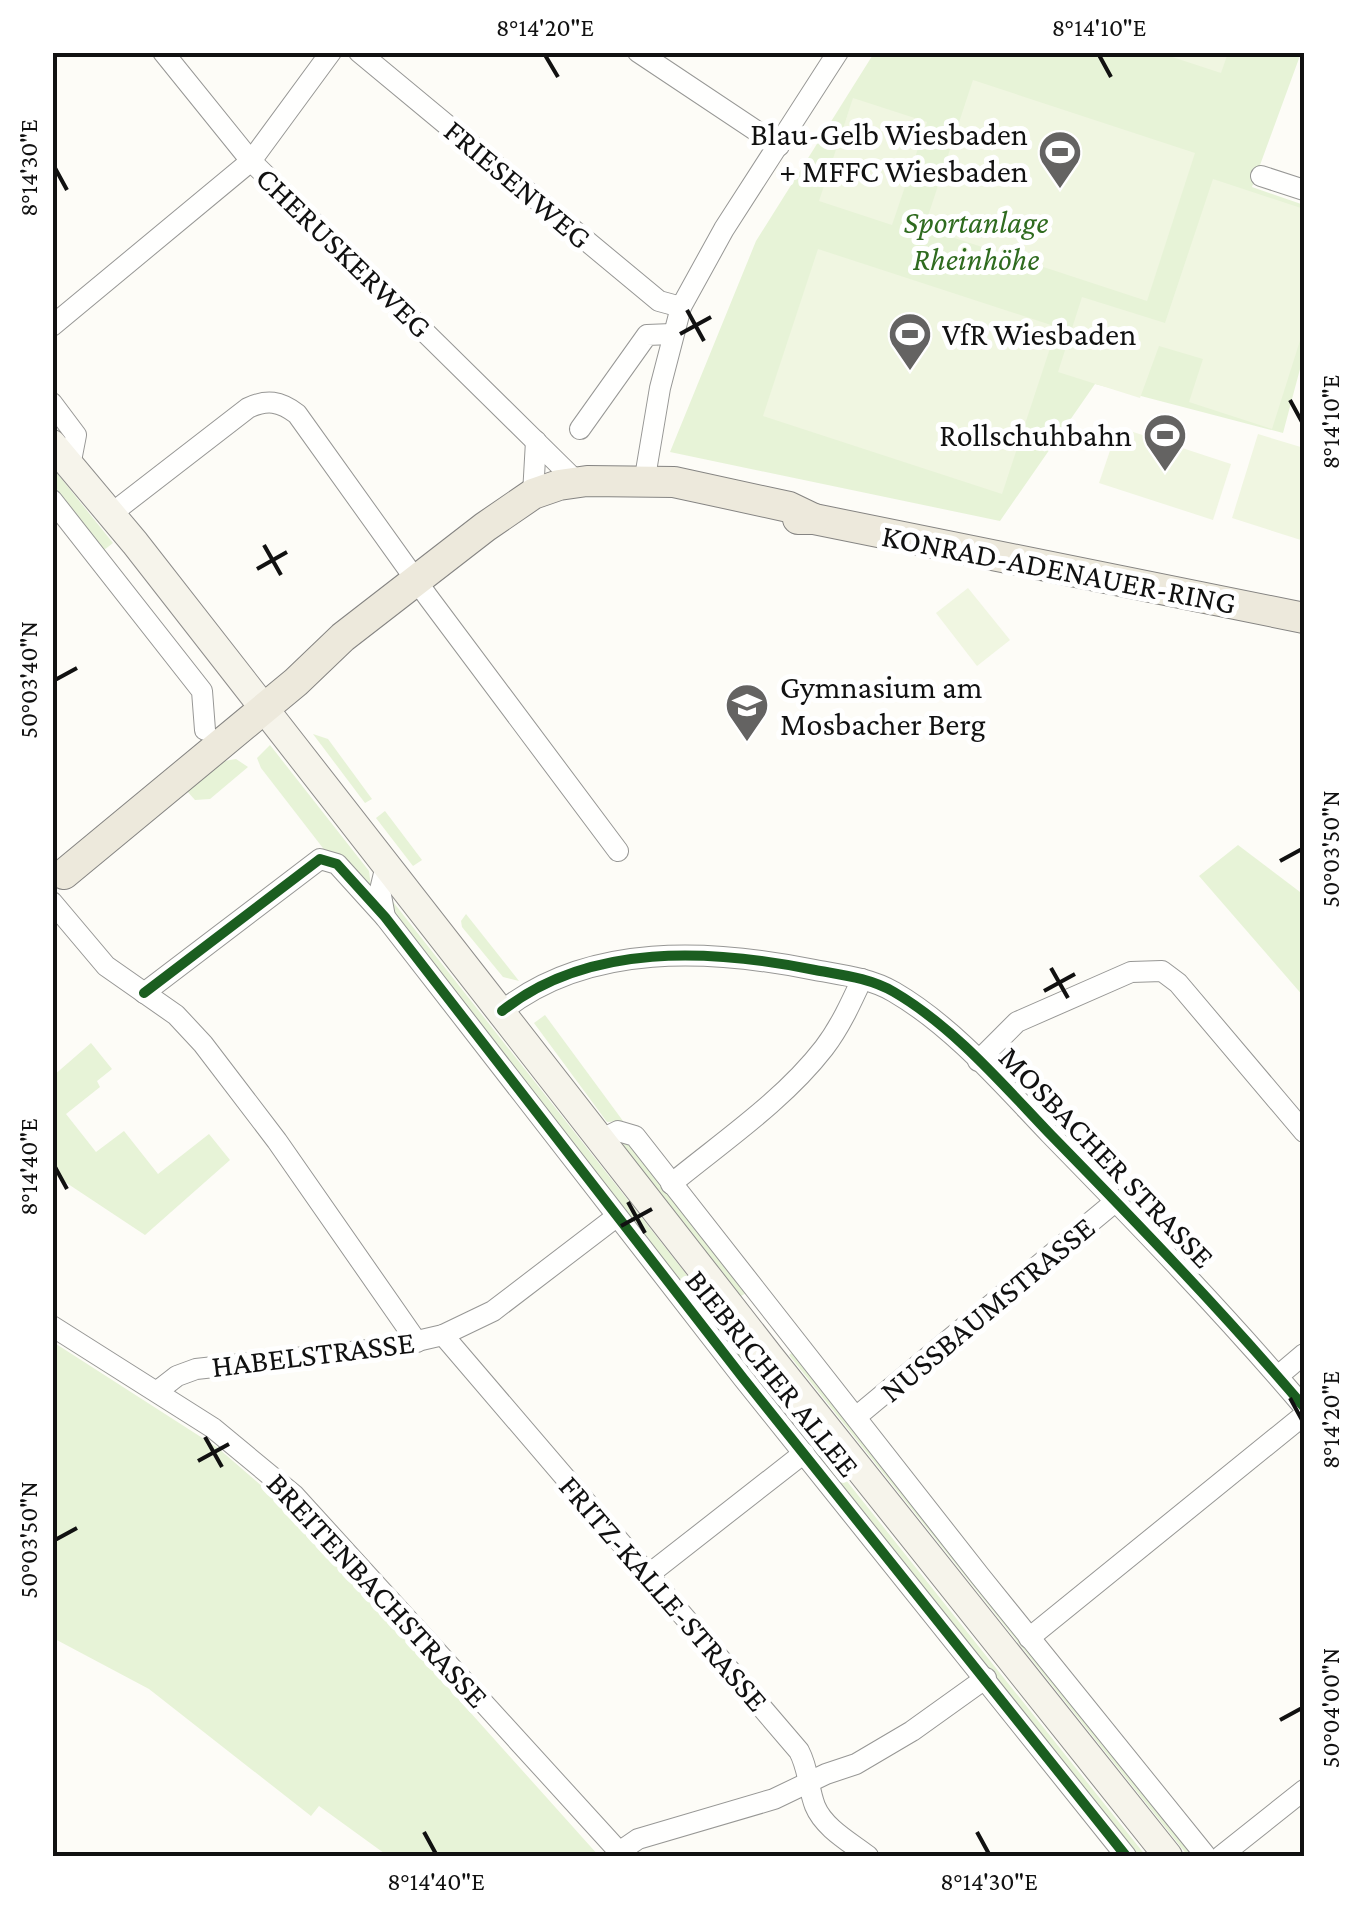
<svg xmlns="http://www.w3.org/2000/svg" width="1357" height="1909" viewBox="0 0 1357 1909" font-family="'Crimson Pro',serif">
<rect width="100%" height="100%" fill="#fdfcf7"/>
<!-- green -->
<g fill="#e7f3d7">
<path d="M874 53H1301L1252 187 1304 205V354L1283 433 1095 384 1000 521 670 452 756 241Z"/>
<path d="M52 467 113 543 104 550 53 484Z"/>
<path d="M313 734 328 739 372 799 365 803Z"/>
<path d="M270 745 369 871 372 895 326 852 261 768 257 758Z"/>
<path d="M236 759 248 767 210 799 195 800 187 791 224 761Z"/>
<path d="M385 811 422 860 413 866 376 818Z"/>
<path d="M1238 845 1304 895V997L1199 876Z"/>
<path d="M390 898 731 1331 753 1363 744 1371 396 923Z"/>
<path d="M466 914 519 981 503 977 462 927 461 921Z"/>
<path d="M545 1015 623 1121 607 1122 534 1023Z"/>
<path d="M91 1043 112 1069 97 1081 100 1087 66 1114 96 1152 124 1131 158 1174 209 1134 230 1160 145 1235 53 1174V1076Z"/>
<path d="M623 1136 748 1292 741 1296 616 1137Z"/>
<path d="M53 1342 218 1448 288 1509 599 1856H388L319 1806 311 1816 149 1689 53 1638Z"/>
<path d="M796 1350 1200 1856H1188L789 1355Z"/>
<path d="M802 1425 1146 1856H1132L793 1432Z"/>
</g>
<!-- pitch -->
<g fill="#f0f6e1">
<path d="M1160 53H1228L1221 73Z"/>
<path d="M973 80 1195 153 1147 301 924 228Z"/>
<path d="M853 98 927 122 892 225 819 201Z"/>
<path d="M1213 179 1304 209V328L1272 429 1189 402 1203 359 1159 346 1140 398 1058 372 1082 297 1165 323Z"/>
<path d="M818 249 1057 327 1002 494 763 416Z"/>
<path d="M1118 427 1231 464 1213 520 1099 483Z"/>
<path d="M1258 434 1304 448V541L1232 518Z"/>
<path d="M968 588 1010 640 977 666 936 613Z"/>
</g>
<g fill="none" stroke-linecap="round" stroke-linejoin="round">
<!-- street casing -->
<g stroke="#979795" stroke-width="22">
<g id="street">
<path d="M163 52 251 161 577 482"/>
<path d="M359 52 659 301 681 307"/>
<path d="M638 52 779 146"/>
<path d="M1261 176 1304 190"/>
<path d="M52 326 251 161 331 52"/>
<path d="M52 403 76 435 70 466"/>
<path d="M580 429 647 335 672 334"/>
<path d="M644 483 660 388 681 307 724 229 838 52"/>
<path d="M533 494 536 441"/>
<path d="M52 500 202 691 205 730"/>
<path d="M111 514 248 408C267 399 280 401 297 414L428 597 618 851"/>
<path d="M52 902 106 966 176 1015 203 1044 277 1141 417 1342"/>
<path d="M385 917 380 890 386 865"/>
<path d="M144 993 320 859 337 864 385 917 743 1378 1126 1856"/>
<path d="M502 1011C589 942 711 949 815 970 842 975 870 978 894 992 954 1027 1004 1086 1051 1135 1138 1224 1224 1313 1304 1407"/>
<path d="M978 1061 1017 1022 1131 972 1162 971 1178 983 1304 1132"/>
<path d="M600 1140 618 1131 635 1136 980 1576 1206 1856"/>
<path d="M671 1184C722 1142 783 1101 824 1048 840 1027 851 1003 862 979"/>
<path d="M52 1326 213 1428 294 1495 623 1856"/>
<path d="M443 1335 799 1751C809 1770 808 1788 815 1806 824 1828 850 1842 868 1856"/>
<path d="M1278 1376 1304 1354"/>
<path d="M159 1390 177 1376 196 1369 387 1348 443 1335 493 1311 616 1217"/>
<path d="M856 1417 1116 1201"/>
<path d="M648 1575 804 1453"/>
<path d="M1029 1638 1304 1415"/>
<path d="M619 1852 638 1839 774 1799 826 1774 856 1764 912 1731 986 1678"/>
<path d="M1221 1856 1304 1790"/>
</g>
</g>
<!-- secondary casing -->
<g stroke="#8e8d8b" stroke-width="30">
<path id="secondary" d="M52 444 135 543 770 1357 1168 1856"/>
</g>
<!-- primary casing -->
<g stroke="#858482" stroke-width="32">
<g id="primary">
<path d="M798 519H814L1304 618"/>
<path d="M64 874 296 682 343 637 485 527 533 494 559 485 587 481 674 482 789 507 814 519"/>
</g>
</g>
<!-- street -->
<use href="#street" stroke="#fffffe" stroke-width="20"/>
<!-- secondary -->
<use href="#secondary" stroke="#f6f4eb" stroke-width="28"/>
<!-- primary -->
<use href="#primary" stroke="#ede9dc" stroke-width="30"/>
<!-- cycleway casing -->
<g stroke="#fff" stroke-width="16">
<g id="cycleway">
<path d="M144 993 320 859 337 864 385 917 743 1378 1126 1856"/>
<path d="M502 1011C589 942 711 949 815 970 842 975 870 978 894 992 954 1027 1004 1086 1051 1135 1138 1224 1224 1313 1304 1407"/>
</g>
</g>
<!-- cycleway -->
<use href="#cycleway" stroke="#1b5e20" stroke-width="10"/>
</g>
<!-- ticks -->
<path fill="none" stroke="#111" stroke-width="4" d="M545 55 558 77M1099 55 1111 77M55 168 67 190M687 310 704 341M680 334 711 317M1290 400 1302 422M264 545 281 575M257 569 287 552M55 680 77 668M1280 861 1302 849M1051 968 1068 998M1044 991 1075 974M55 1167 67 1189M628 1202 645 1233M621 1226 652 1209M1290 1398 1302 1420M205 1437 222 1467M198 1461 229 1444M55 1540 77 1528M1280 1720 1302 1708M424 1832 436 1854M977 1832 989 1854"/>
<!-- icons -->
<defs>
<g id="stadium-pin" transform="scale(2.25)"><path d="M0 17L-7.5 6A9.5 9.5 0 1 1 7.5 6Z" fill="#646362" stroke="#fff"/><path d="M0-5a6.5 5 0 1 0 0 10a6.5 5 0 1 0 0-10ZM-3.5-1.8h7v3.6h-7Z" fill="#fff"/></g>
<g id="school-pin" transform="scale(2.25)"><path d="M0 17L-7.5 6A9.5 9.5 0 1 1 7.5 6Z" fill="#646362" stroke="#fff"/><path d="M0-5L7-2L0 1L-7-2ZM-4 1L0 2.5L4 1V4Q0 6-4 4Z" fill="#fff"/></g>
</defs>
<g fill-rule="evenodd">
<use href="#stadium-pin" x="1060" y="152"/>
<use href="#stadium-pin" x="910" y="334"/>
<use href="#stadium-pin" x="1165" y="435"/>
<use href="#school-pin" x="747" y="705"/>
</g>
<g text-anchor="middle" stroke-width="10" stroke-linejoin="round" paint-order="stroke">
<!-- poi labels -->
<g font-size="32" fill="#111" stroke="#fff" text-anchor="end">
<text x="1028" y="145">Blau-Gelb Wiesbaden<tspan x="1028" dy="37">+ MFFC Wiesbaden</tspan></text>
<text x="942" y="345" text-anchor="start">VfR Wiesbaden</text>
<text x="1132" y="446">Rollschuhbahn</text>
<text x="780" y="698" text-anchor="start">Gymnasium am<tspan x="780" dy="37">Mosbacher Berg</tspan></text>
</g>
<!-- street labels -->
<g font-size="32" fill="#111" stroke="#fff">
<text transform="translate(518 184) rotate(40)" y="11">FRIESENWEG</text>
<text transform="translate(344 252) rotate(44)" y="11">CHERUSKERWEG</text>
<text transform="translate(1059 569) rotate(11)" y="11">KONRAD-ADENAUER-RING</text>
<text transform="translate(1107 1157) rotate(46)" y="11">MOSBACHER STRASSE</text>
<text transform="translate(987 1309) rotate(-40)" y="11">NUSSBAUMSTRASSE</text>
<text transform="translate(313 1354) rotate(-7)" y="11">HABELSTRASSE</text>
<text transform="translate(773 1373) rotate(51)" y="11">BIEBRICHER ALLEE</text>
<text transform="translate(378 1590) rotate(47)" y="11">BREITENBACHSTRASSE</text>
<text transform="translate(664 1593) rotate(49)" y="11">FRITZ-KALLE-STRASSE</text>
</g>
<!-- park labels -->
<g font-size="32" font-style="italic" fill="#2f6b1f" stroke="#fff">
<text x="976" y="233">Sportanlage<tspan x="976" dy="37">Rheinhöhe</tspan></text>
</g>
</g>
<!-- border -->
<rect width="1357" height="1909" fill="none" stroke="#ffffff" stroke-width="110"/>
<rect x="55" y="55" width="1247" height="1799" fill="none" stroke="#111" stroke-width="4"/>
<g font-size="25" text-anchor="middle" fill="#111">
<text x="545" y="36">8°14'20"E</text>
<text x="1099" y="36">8°14'10"E</text>
<text transform="translate(28 168) rotate(-90)" y="9">8°14'30"E</text>
<text transform="translate(1330 422) rotate(-90)" y="9">8°14'10"E</text>
<text transform="translate(28 680) rotate(-90)" y="9">50°03'40"N</text>
<text transform="translate(1330 849) rotate(-90)" y="9">50°03'50"N</text>
<text transform="translate(28 1167) rotate(-90)" y="9">8°14'40"E</text>
<text transform="translate(1330 1420) rotate(-90)" y="9">8°14'20"E</text>
<text transform="translate(28 1540) rotate(-90)" y="9">50°03'50"N</text>
<text transform="translate(1330 1708) rotate(-90)" y="9">50°04'00"N</text>
<text x="436" y="1890">8°14'40"E</text>
<text x="989" y="1890">8°14'30"E</text>
</g>
</svg>
